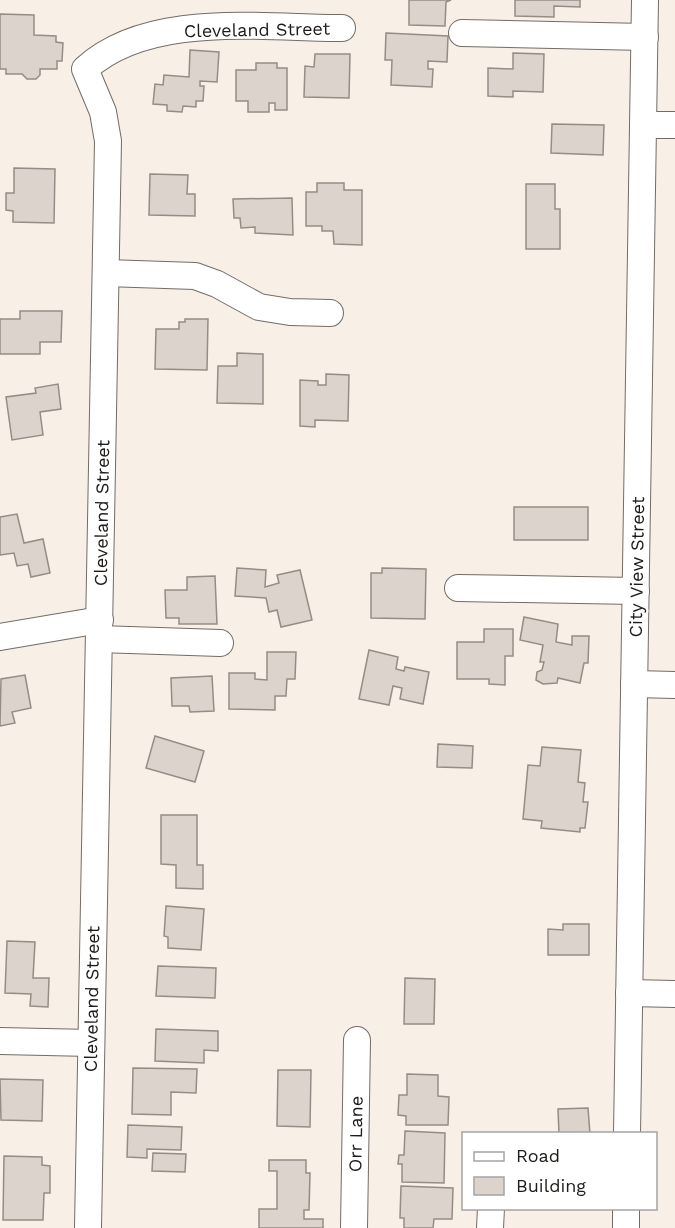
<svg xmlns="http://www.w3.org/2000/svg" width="675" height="1228" viewBox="0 0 675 1228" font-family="'Work Sans',sans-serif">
<rect width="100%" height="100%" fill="#f8efe7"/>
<!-- building -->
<g fill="#dcd4cc" stroke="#958d85" stroke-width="1.5">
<path d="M409 0H451L446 2 445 26 409 25Z"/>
<path d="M515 0H580V7L554 6V17L515 16Z"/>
<path d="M0 14 34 15V35L56 36V42L63 43 62 61H57V69H40V75L36 79H27L22 74H6V69H0Z"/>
<path d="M386 33 448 36 447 62 428 61V69H433L432 87 391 85 392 60H385Z"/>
<path d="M190 50 219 52 217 82 200 81V86H204L203 101H196V107L183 106 182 112 167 111V105L153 104 155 84 163 85 164 75 189 77Z"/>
<path d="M513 53 544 54 543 92 513 91V97L488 96V68L513 69Z"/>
<path d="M315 54H350L349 98 304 97 305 66 314 67Z"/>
<path d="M256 63H277V68H287V110H275V103H269V112H248V101H236V70H256Z"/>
<path d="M552 124 604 125 603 155 551 153Z"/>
<path d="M14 168 55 169 54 223 13 222V211L6 210V193H14Z"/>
<path d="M150 174 188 175 187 194H195V216L149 215Z"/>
<path d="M317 183H344V190H362V245L334 244 333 231H322V226H306V192H317Z"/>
<path d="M526 184H555V209H560V249H526Z"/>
<path d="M292 198 293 235 255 233V227L241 228 240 218H234L233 199Z"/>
<path d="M20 311H62L61 342H40V354H0V319H20Z"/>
<path d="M185 319H208L207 370 155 369 156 329H179V322H185Z"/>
<path d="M237 353 263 354V404L217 403 218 366H237Z"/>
<path d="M326 374 349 375 348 421 315 420V427L300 426V380L318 381V385H326Z"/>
<path d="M58 384 61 409 40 412 43 435 12 440 6 397 36 393 35 388Z"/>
<rect x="514" y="507" width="74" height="33"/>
<path d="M17 514 24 543 43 539 50 573 31 577 28 564 17 566 14 553 0 555V517Z"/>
<path d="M237 568 266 570 265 587 279 583 277 575 300 570 312 620 281 627 277 610 269 612 266 598 235 596Z"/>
<path d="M382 568 426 569 425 619 371 618V573H382Z"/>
<path d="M215 576 217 624H179V618H166L165 590H187V577Z"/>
<path d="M524 617 558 624 556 642 572 645V636H589L588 663H584L580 683 558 678 557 683 543 684 536 680 537 672 542 670 544 662H540L543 645 520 640Z"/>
<path d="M484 629H513V656H505V685L489 684V679H457V642H484Z"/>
<path d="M369 650 398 657 396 669 404 671 405 667 429 672 423 704 400 699 402 688 393 686 389 705 359 699Z"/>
<path d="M267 652H296L295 679H287L286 696H275V710L229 709V673H255V679L267 680Z"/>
<path d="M25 675 31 708 12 712 15 723 0 726 1 679Z"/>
<path d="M212 676 214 711 190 712 189 706H172L171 678Z"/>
<path d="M155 736 204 751 195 782 146 768Z"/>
<path d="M438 744 473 746 472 768 437 767Z"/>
<path d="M542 747 581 750 578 782 585 783 583 802H588L585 828H580V832L541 828 542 821 523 819 528 765 540 766Z"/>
<path d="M161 815H197V865H203V889L176 888V865L161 864Z"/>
<path d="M166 906 204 909 201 950 168 948V937L164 936Z"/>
<path d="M563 924H589V955H548V929L563 930Z"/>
<path d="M7 941 35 942 33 978H49L48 1007 30 1006 31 994 5 993Z"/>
<path d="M158 966 216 968 215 998 156 996Z"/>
<path d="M405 978 435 979 434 1024H404Z"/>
<path d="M156 1029 218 1031V1051L204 1050V1063L155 1061Z"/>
<path d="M133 1068 197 1069 196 1093 171 1092V1115L132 1114Z"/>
<path d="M278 1070H311L310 1127 277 1126Z"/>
<path d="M407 1074 438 1075V1096L449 1097 448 1125H406V1116L398 1115 399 1095H407Z"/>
<path d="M0 1079 43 1080 42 1121 1 1120Z"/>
<path d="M588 1108 590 1134H559L558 1109Z"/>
<path d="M128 1125 182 1127 181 1150 147 1149V1158L127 1157Z"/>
<path d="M405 1131 445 1133 444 1183 402 1182V1164H398L399 1155H404Z"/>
<path d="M153 1153 186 1154 185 1172 152 1171Z"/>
<path d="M4 1156 42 1157V1165L50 1166V1193H44L43 1220H3Z"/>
<path d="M269 1160H306V1173H310L309 1210H304V1219H323V1228H259V1209H277V1171H269Z"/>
<path d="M401 1186 453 1188 452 1219H434L433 1228H404V1218H400Z"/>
</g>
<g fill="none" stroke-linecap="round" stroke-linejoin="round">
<!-- minor casing -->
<g stroke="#736c65" stroke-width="28">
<g id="minor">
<path d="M462 33 645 37"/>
<path d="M645 125H675"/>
<path d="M106 273 195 276 217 284 259 307 290 312 330 313"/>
<path d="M458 588 636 591"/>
<path d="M0 637 100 620"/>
<path d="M99 639 220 643"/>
<path d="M634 684 675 685"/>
<path d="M629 993 675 994"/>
<path d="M0 1041 91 1043"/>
<path d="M627 1134 645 0"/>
<path d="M88 1228 108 141 103 112 85 69C148 11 263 28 342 28"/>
<path d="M354 1228 357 1040"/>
<path d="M490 1228 491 1208"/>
<path d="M626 1228V1208"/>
</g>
</g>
<!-- minor -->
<use href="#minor" stroke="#fff" stroke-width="26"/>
</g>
<g text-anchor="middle" stroke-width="4.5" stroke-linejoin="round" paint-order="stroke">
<!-- street labels -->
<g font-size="18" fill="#1e1b18" stroke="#fff">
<text transform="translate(257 30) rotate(-1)" y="6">Cleveland Street</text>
<text transform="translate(102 513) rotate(-89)" y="6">Cleveland Street</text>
<text transform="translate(637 567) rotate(-89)" y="6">City View Street</text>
<text transform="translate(92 999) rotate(-89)" y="6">Cleveland Street</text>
<text transform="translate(356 1134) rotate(-89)" y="6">Orr Lane</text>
</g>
</g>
<!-- legend -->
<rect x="462" y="1132" width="195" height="78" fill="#ffffff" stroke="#a5a4a3" stroke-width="1.5"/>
<rect x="474" y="1152" width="30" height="9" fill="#ffffff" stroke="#a5a4a3" stroke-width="1.5"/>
<text x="516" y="1162" font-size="18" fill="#1e1b18">Road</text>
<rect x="474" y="1177" width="30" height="18" fill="#dcd4cc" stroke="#a5a4a3" stroke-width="1.5"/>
<text x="516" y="1192" font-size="18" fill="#1e1b18">Building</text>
</svg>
